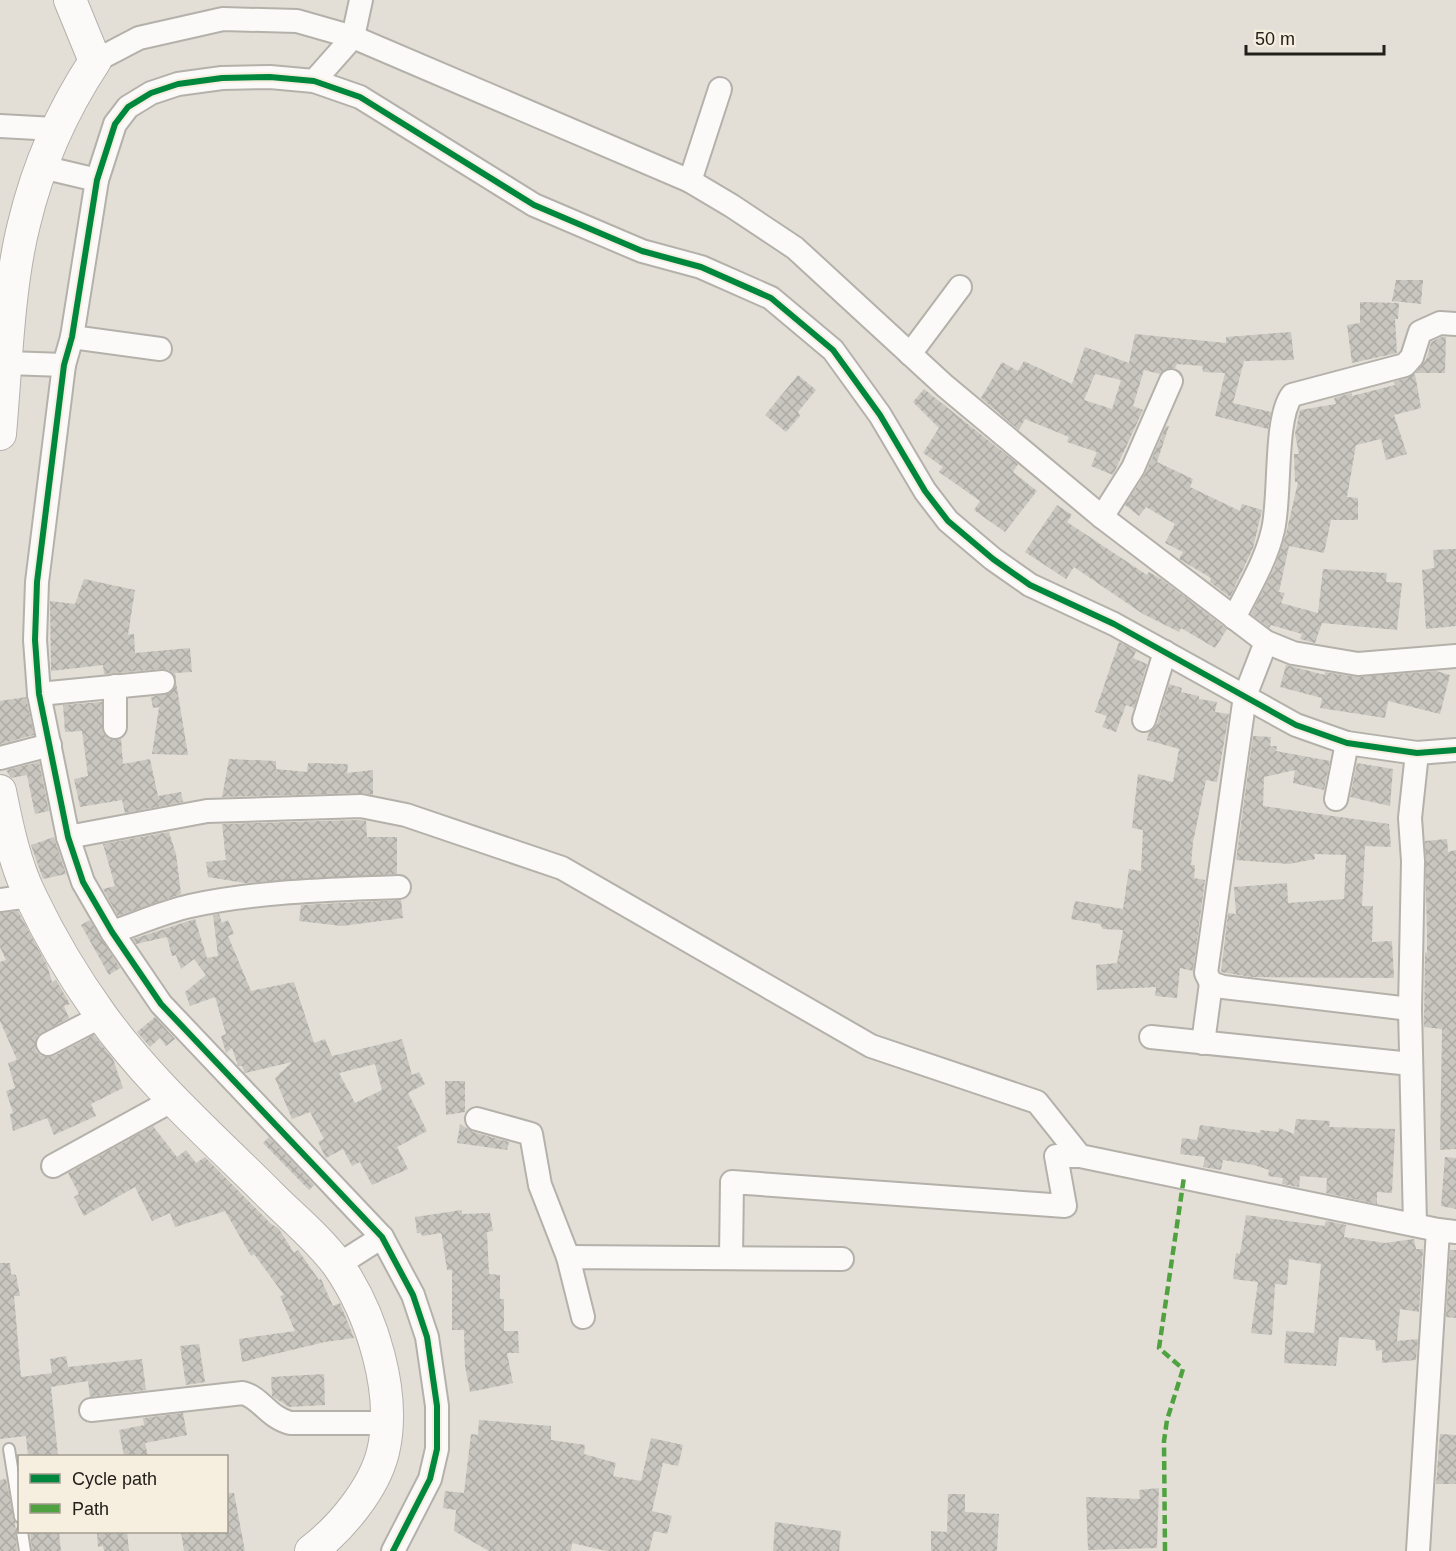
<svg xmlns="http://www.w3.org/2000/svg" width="1456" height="1551" viewBox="0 0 1456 1551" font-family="Helvetica,sans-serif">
<defs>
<pattern id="building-cross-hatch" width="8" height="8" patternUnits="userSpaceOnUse" patternTransform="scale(1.5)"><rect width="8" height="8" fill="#c9c6c0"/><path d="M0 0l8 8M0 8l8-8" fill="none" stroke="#acaaa4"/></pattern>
</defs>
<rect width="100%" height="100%" fill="#e3dfd7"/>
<!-- building -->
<g fill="url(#building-cross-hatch)" fill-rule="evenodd">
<path d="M1396 280H1423L1421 304 1392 301Z"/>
<path d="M1360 302 1399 303 1398 319H1395L1397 353 1352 363 1347 325 1360 323Z"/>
<path d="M1291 332 1294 360 1244 361 1233 403 1271 412 1268 429 1215 416 1225 373 1203 372 1202 366 1177 364 1175 368H1169L1160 374 1144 370 1133 406 1143 410 1113 475 1091 466 1097 452 1067 442 1069 437 1025 419 1019 430 981 398 1002 362 1018 371 1024 361 1072 384 1085 347 1129 363 1135 334 1226 343V337ZM1095 374 1121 380 1112 409 1084 400Z"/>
<path d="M1442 337H1446L1445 373H1416L1427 358 1431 342Z"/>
<path d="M1415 374 1421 408 1394 415 1407 454 1386 460 1381 439 1356 445 1347 497 1358 498V520H1331L1324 553 1289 546 1279 592 1285 593 1281 603 1318 613 1323 569 1387 573 1386 582 1402 583 1397 630 1322 623 1315 643 1300 639 1302 634 1271 625 1269 628 1251 614 1274 569 1286 534 1298 482H1295L1294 454H1299L1295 434 1300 410 1336 404 1334 398 1352 393V396L1395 385 1394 382Z"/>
<path d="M798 375 816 390 798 412 800 416 786 432 765 415Z"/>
<path d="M924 389 1018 464 1013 472 1037 491 1005 532 974 510 980 501 939 472 943 467 923 453 939 428 913 402Z"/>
<path d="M1166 426H1169L1157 462 1193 479 1190 487 1240 511 1242 504 1262 510 1253 548 1230 597 1210 582 1211 578 1179 559 1183 552 1165 543 1175 524 1146 507 1139 516 1125 505 1145 474Z"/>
<path d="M1057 505 1072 515 1067 522 1147 575 1149 572 1164 581 1227 629 1215 648 1181 628 1179 632 1143 614 1074 567 1066 579 1025 552Z"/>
<path d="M1456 549V626L1426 629 1422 570 1434 568 1433 550Z"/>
<path d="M84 579 135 590 128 635 134 634 135 653 190 648 192 672 175 673 176 679 169 670 162 669 104 674 103 665 51 671 50 601 75 604Z"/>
<path d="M1119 642 1136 651 1133 658 1147 664 1134 708 1126 705 1116 732 1102 727 1107 716 1095 712Z"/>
<path d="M1286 665 1325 675V672L1356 677 1436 671 1450 675 1440 714 1388 701 1385 718 1320 708 1322 698 1280 687Z"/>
<path d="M176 682 188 755 152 754 159 707 153 708 151 697 170 693Z"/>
<path d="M1169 684 1182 688 1181 692 1199 696V699L1217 702 1215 712 1229 714 1217 782 1206 780 1193 842 1191 865H1195L1194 878 1205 880 1193 971 1180 968 1177 998 1155 996 1156 987 1097 990 1096 965 1117 963 1123 930 1103 929 1100 924 1071 919 1075 901 1123 909 1129 869 1141 871 1143 830 1132 828 1138 774 1173 782 1179 749 1147 740 1149 732 1157 724Z"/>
<path d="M26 697 34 735 0 744V701Z"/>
<path d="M102 702 103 733 109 739H121L123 764 150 759 158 796 181 792 183 802 125 813 122 800 80 807 74 779 88 776 82 731 65 732 63 705Z"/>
<path d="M1253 736 1271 737 1270 746H1277L1276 751 1330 761 1324 790 1293 783 1295 770 1264 777 1263 806 1389 824 1391 847 1365 846 1362 906H1373L1372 942 1392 941 1394 978 1251 977 1221 972 1228 913 1236 914 1234 887 1287 883 1288 903 1344 899 1346 855 1314 854 1315 859 1289 864 1236 860Z"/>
<path d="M229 759 276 761V769L307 772 308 763 348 764 347 773 373 770V795L361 793 222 797Z"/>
<path d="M39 762 49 811 35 814 27 775 11 778 6 770Z"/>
<path d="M1357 763 1393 769 1390 806 1350 797Z"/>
<path d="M360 820 366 821 367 837H397V874L245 883 208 877 206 862 226 860 222 824Z"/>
<path d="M169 832 176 854 181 894 118 916 103 889 115 886 103 844Z"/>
<path d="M54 837 66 874 43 879 31 845Z"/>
<path d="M1447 839 1448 852 1456 850V1149L1440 1150 1442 1029 1424 1027 1425 952 1427 953V937L1425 841Z"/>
<path d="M401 900 403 918 342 926 299 921 301 905Z"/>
<path d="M18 911 47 965 52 982 56 980 70 1004 64 1006 69 1018 37 1036 36 1051 41 1056H54L94 1035 113 1059 123 1088 91 1104 96 1116 54 1135 47 1118 13 1131 10 1114 13 1113 6 1091 15 1088 8 1063 17 1060 0 1021V962L6 960 0 947V913Z"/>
<path d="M219 914 222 923 228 920 234 934 228 936 251 991 294 982 314 1043 325 1039 332 1056 402 1039 412 1075 419 1072 425 1084 408 1093 427 1131 397 1147 408 1169 372 1185 360 1162 352 1166 343 1149 326 1158 318 1142 324 1139 310 1112 292 1119 275 1078 292 1062 245 1073 242 1066H238L232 1048 226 1053 221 1036 226 1034 215 997 190 1006 185 992 206 975 194 959 181 969 176 955 172 956 167 937 136 944 133 939 195 919 207 958 218 956 213 915ZM375 1064 382 1090 355 1103 339 1073Z"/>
<path d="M90 920 120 968 109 975 81 925Z"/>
<path d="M155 1017 175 1039 166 1046 160 1038 150 1047 137 1032Z"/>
<path d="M445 1081H465V1112L446 1115Z"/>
<path d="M1296 1119 1330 1121 1329 1127 1395 1129 1392 1193 1377 1192V1204L1326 1193 1327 1178 1300 1176 1299 1187 1282 1184 1283 1178 1268 1176 1269 1170 1254 1165 1223 1160 1221 1170 1203 1167 1205 1157 1180 1154 1182 1138 1197 1140 1200 1125 1260 1133V1130L1278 1132 1279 1128 1294 1134Z"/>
<path d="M460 1124 473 1132 509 1142 507 1150 457 1143Z"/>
<path d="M153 1126 177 1157 186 1150 196 1163 205 1157 270 1223 279 1229 294 1253 298 1250 319 1280 321 1279 333 1306 340 1303 354 1338 325 1342 242 1362 239 1339 295 1331 280 1296 284 1295 254 1254 251 1256 225 1211 175 1227 170 1213 152 1221 135 1187 84 1216 74 1197 79 1194 68 1173Z"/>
<path d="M269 1137 314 1185 309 1190 263 1143Z"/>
<path d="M1445 1157 1456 1158V1209L1441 1206Z"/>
<path d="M462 1210V1214L490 1213 493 1231 487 1232 489 1274 500 1275V1299H504V1331H518L519 1353H507L513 1383 470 1392 465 1366 464 1330H452V1270H447L442 1237 441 1233 422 1236 421 1233H417L415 1217Z"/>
<path d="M1246 1215 1324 1226 1326 1221 1346 1225 1344 1237 1385 1243 1414 1239 1416 1249H1423L1419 1312 1400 1309 1397 1341 1418 1339 1416 1360 1382 1363V1350L1376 1351 1375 1340 1339 1337 1336 1366 1284 1363 1286 1331 1314 1333 1321 1264 1289 1259 1287 1285 1275 1284 1272 1335 1251 1333 1258 1282 1233 1279 1236 1253 1240 1254Z"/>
<path d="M1450 1250H1456V1318L1446 1317Z"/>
<path d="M0 1263H10L11 1274 16 1275 20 1296H14L21 1377 52 1373 50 1359 66 1356 68 1367 142 1359 146 1390 90 1397 88 1381 51 1387 58 1456H28L26 1436 0 1439Z"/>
<path d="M199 1344 205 1382 186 1385 180 1346Z"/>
<path d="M324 1374 325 1405 289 1407 272 1396 271 1377Z"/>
<path d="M183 1413 187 1435 145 1443 148 1456H124L119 1430 144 1425 143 1418Z"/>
<path d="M479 1420 551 1426V1440L585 1445 584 1454 616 1463 613 1476 641 1481 651 1438 683 1445 678 1466 663 1463 652 1511 672 1516 667 1534 654 1531 649 1551H607L572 1543 571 1551H489L454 1531 456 1510 443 1508 445 1491 464 1493 471 1434 478 1435Z"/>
<path d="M1440 1434 1456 1435V1484H1436Z"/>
<path d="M6 1479 15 1522 17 1551H0V1480Z"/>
<path d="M1159 1488 1157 1548 1088 1550 1086 1497 1140 1499 1139 1490Z"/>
<path d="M226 1493H234L245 1551H184L181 1532H226Z"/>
<path d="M948 1494H965V1512L999 1514 997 1551H931V1531L947 1532Z"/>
<path d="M775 1522 841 1531 839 1551H773Z"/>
<path d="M30 1532H59L61 1551H32Z"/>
<path d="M97 1532H127L129 1551H104L103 1546 98 1547Z"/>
</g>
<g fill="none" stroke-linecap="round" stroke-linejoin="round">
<!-- lane casing -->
<g stroke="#b4b1aa" stroke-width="14">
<g id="lane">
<path d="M9 1449 20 1517"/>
<path d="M22 1532 25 1551"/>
</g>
</g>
<!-- street casing -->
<g stroke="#b4b1aa" stroke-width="26">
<g id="street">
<path d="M95 61 139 38 223 19 297 21 353 37 690 181 732 206 795 248 945 386 1102 517 1266 642 1293 653 1358 664 1456 656"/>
<path d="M314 81 353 37 361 0"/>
<path d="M0 126 55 129"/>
<path d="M42 167 97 180"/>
<path d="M690 181 720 89"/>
<path d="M72 337 160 349"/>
<path d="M910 354 960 287"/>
<path d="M7 363 64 365"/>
<path d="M1102 517 1133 468 1171 381"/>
<path d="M1234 618C1248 590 1266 561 1273 530 1281 496 1274 419 1292 395L1405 365 1412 357 1420 332 1440 323 1456 324"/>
<path d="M1266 642 1245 696 1206 973 1211 983 1223 987 1410 1009"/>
<path d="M115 686V727"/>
<path d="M39 694 163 682"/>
<path d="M1144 720 1165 652"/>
<path d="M0 758 50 745"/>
<path d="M1336 799 1347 743"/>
<path d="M68 837 207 811 361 806 406 815 562 868 871 1046 1037 1102 1080 1156 1438 1230"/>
<path d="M0 900 30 896"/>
<path d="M112 932C137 924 163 912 190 906 258 891 329 890 399 887"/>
<path d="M1151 1037 1411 1064"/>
<path d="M1203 1043 1211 983"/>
<path d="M48 1044 102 1016"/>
<path d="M477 1119 531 1134 540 1185 568 1257"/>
<path d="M53 1166 173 1100"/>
<path d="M1415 1224 1410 1009 1413 861 1410 818 1417 753"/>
<path d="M731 1258 732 1182 1065 1206 1056 1156H1080"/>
<path d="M338 1265 382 1237"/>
<path d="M583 1317 568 1257 842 1259"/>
<path d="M91 1410 243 1393C261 1398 268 1417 290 1423H388"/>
<path d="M393 1551 430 1479 437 1449V1406L427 1337 413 1295 382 1237 161 1004 112 932 83 882 68 837 39 694 35 640 37 582 64 365 72 337 97 180 115 124 128 107 151 93 178 84 222 78 270 77 314 81 360 97 534 205 642 251 701 267 771 298 833 350 880 415 925 491 948 521 993 559 1030 585 1114 624 1296 725 1347 743 1417 753 1456 750"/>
<path d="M1418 1551 1438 1230 1456 1232"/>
</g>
</g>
<!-- secondary casing -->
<g stroke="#b4b1aa" stroke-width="34">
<g id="secondary">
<path d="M0 434C6 368 8 287 24 224 38 165 62 111 95 61L70 0"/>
<path d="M0 791C7 826 15 865 31 897 50 937 75 979 101 1015 149 1082 213 1138 271 1196 293 1218 320 1240 338 1265 372 1314 397 1393 383 1452 374 1489 340 1529 311 1551"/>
</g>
</g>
<!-- lane -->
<use href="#lane" stroke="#fbfaf9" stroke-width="10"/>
<!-- street -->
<use href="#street" stroke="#fbfaf9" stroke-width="22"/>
<!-- secondary -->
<use href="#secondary" stroke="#fbfaf9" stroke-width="32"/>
<!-- quiet -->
<path stroke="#50a240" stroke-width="4.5" stroke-dasharray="9 4.5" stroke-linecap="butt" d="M1165 1551 1164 1441 1167 1420 1183 1369 1159 1348 1184 1177"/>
<!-- cycleway casing -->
<g stroke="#f6eedf" stroke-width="10">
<path id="cycleway" d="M393 1551 430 1479 437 1449V1406L427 1337 413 1295 382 1237 161 1004 112 932 83 882 68 837 39 694 35 640 37 582 64 365 72 337 97 180 115 124 128 107 151 93 178 84 222 78 270 77 314 81 360 97 534 205 642 251 701 267 771 298 833 350 880 415 925 491 948 521 993 559 1030 585 1114 624 1296 725 1347 743 1417 753 1456 750"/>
</g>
<!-- cycleway -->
<use href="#cycleway" stroke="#00873e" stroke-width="6"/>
</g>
<!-- legend -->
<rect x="18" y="1455" width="210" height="78" fill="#f6eedf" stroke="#a29c91" stroke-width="1.5"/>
<rect x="30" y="1474" width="30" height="9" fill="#00873e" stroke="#a29c91" stroke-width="1.5"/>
<text x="72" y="1485" font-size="18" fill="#23201b">Cycle path</text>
<rect x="30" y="1504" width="30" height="9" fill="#50a240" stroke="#a29c91" stroke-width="1.5"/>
<text x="72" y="1515" font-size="18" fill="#23201b">Path</text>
<!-- scale -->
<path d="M1246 45v9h138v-9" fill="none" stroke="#23201b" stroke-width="3"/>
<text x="1255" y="45" font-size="18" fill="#23201b" stroke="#f6eedf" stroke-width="4.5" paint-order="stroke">50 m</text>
</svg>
